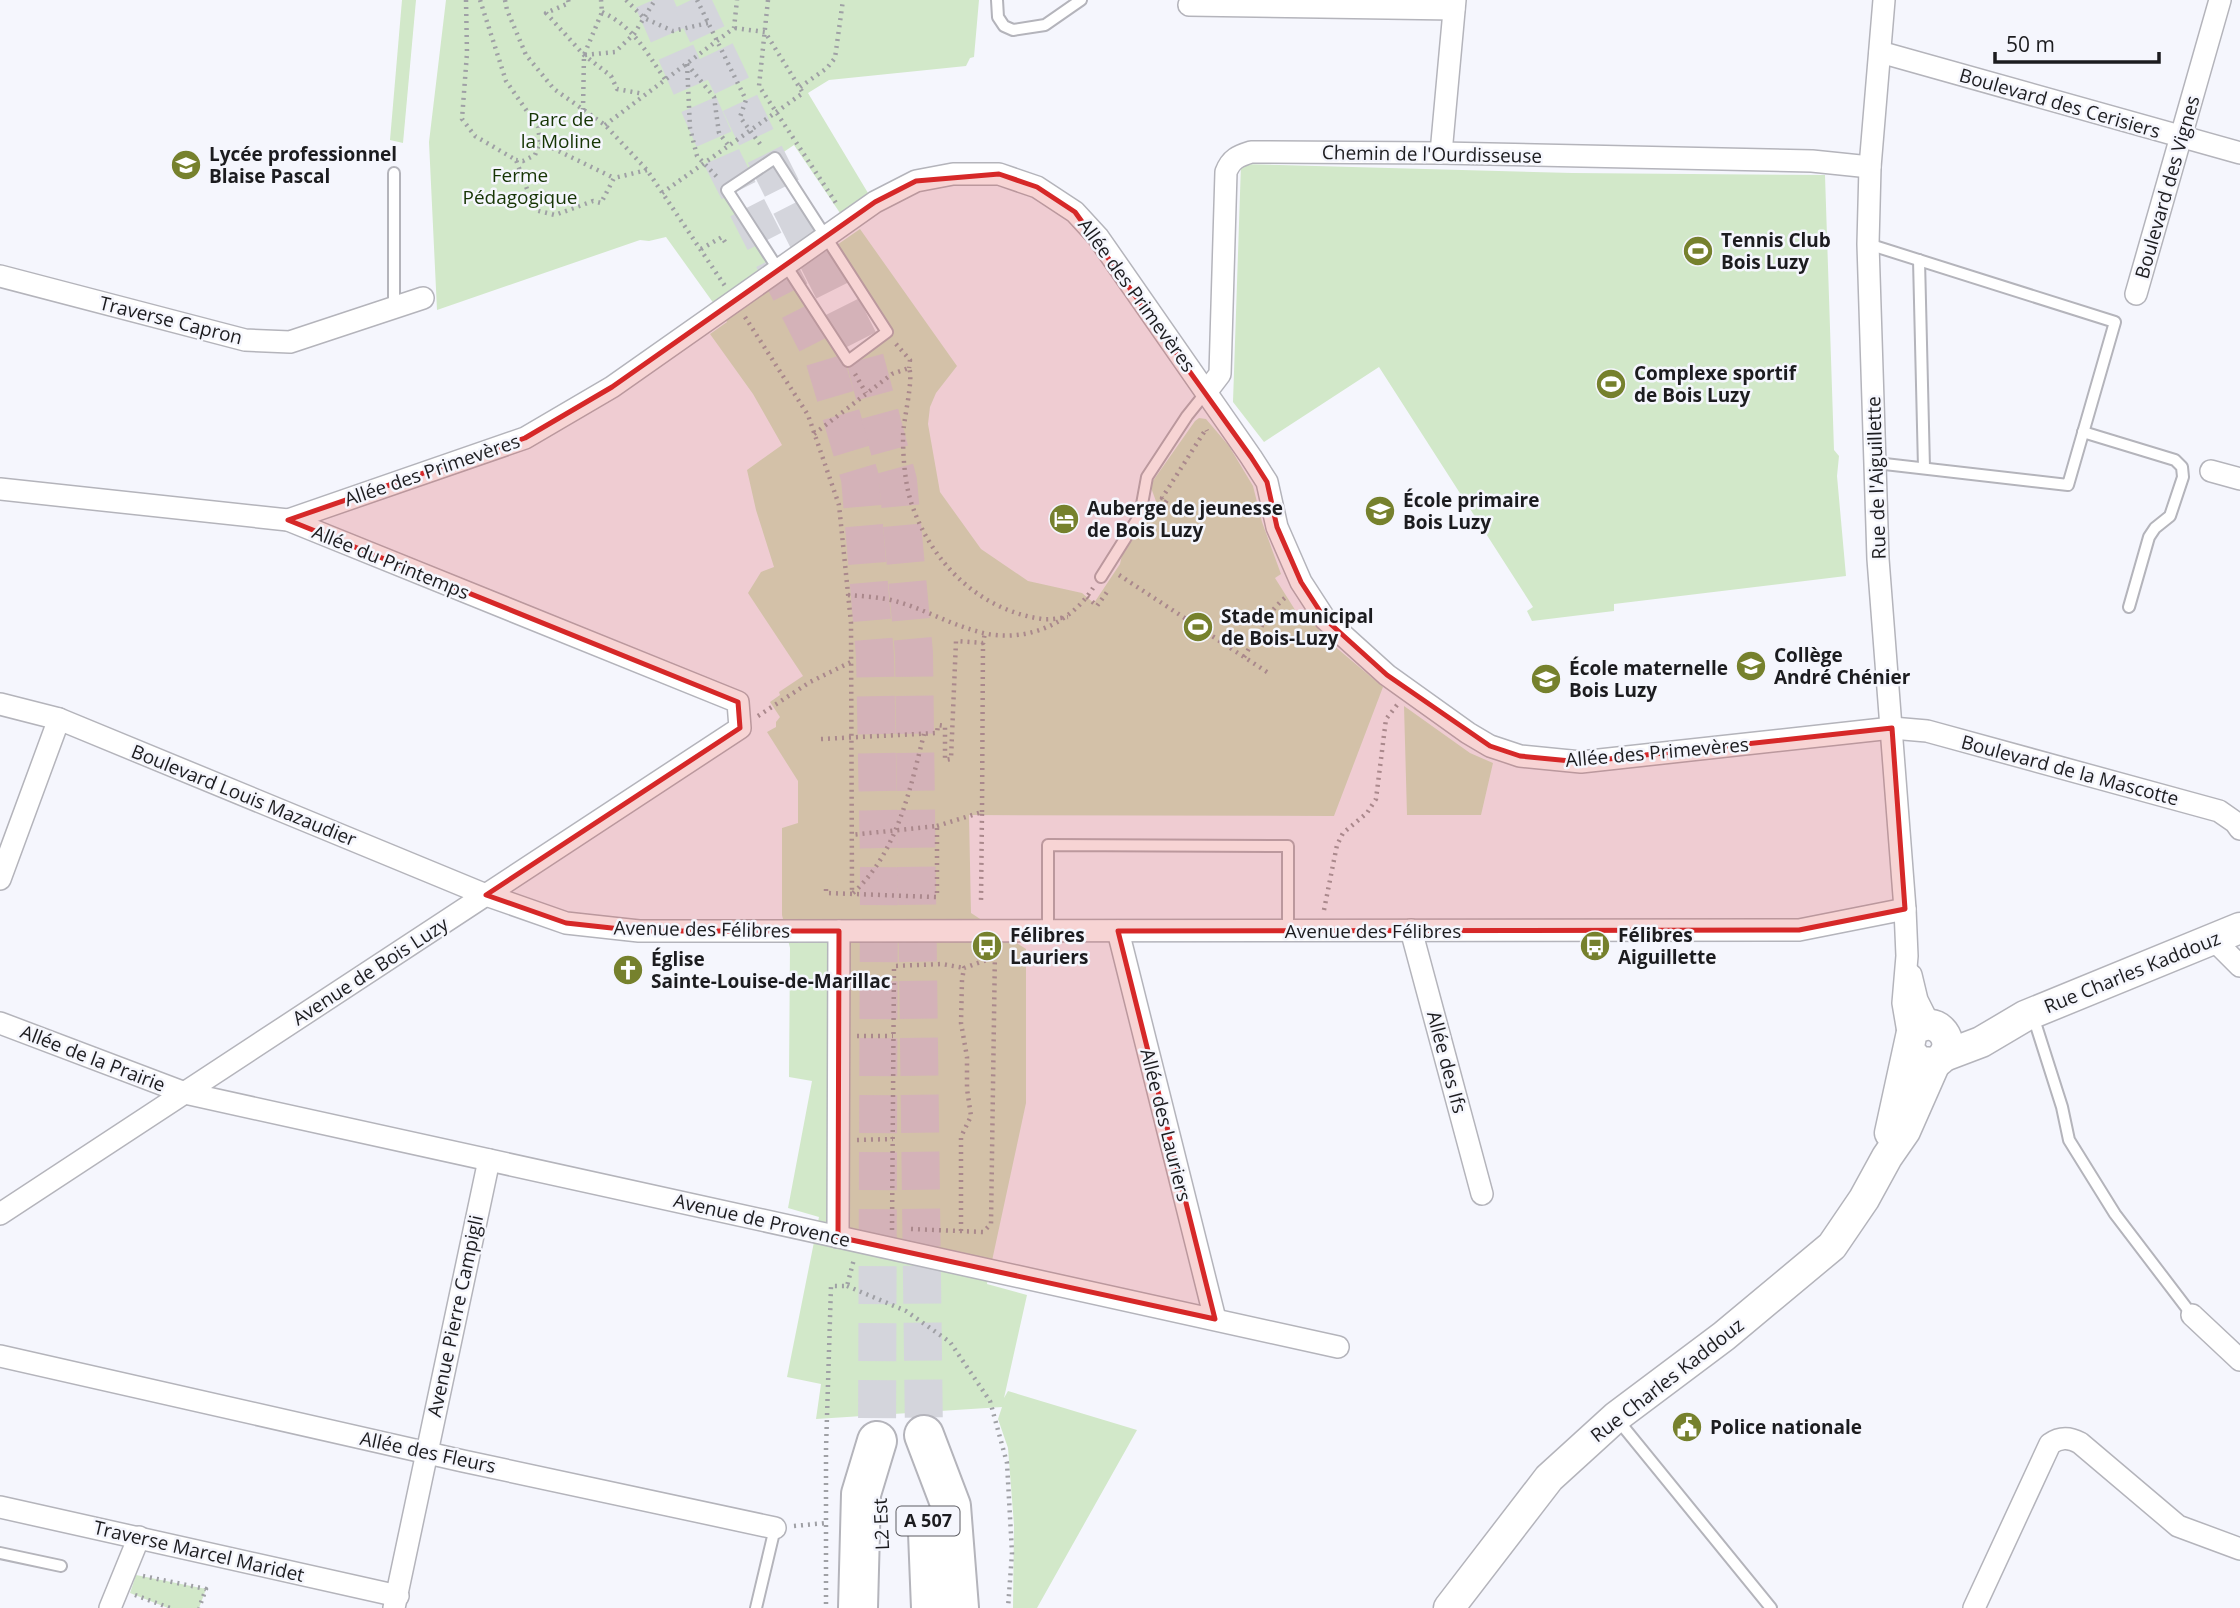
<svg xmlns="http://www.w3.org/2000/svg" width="2240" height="1608" viewBox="0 0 2240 1608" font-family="'Open Sans',sans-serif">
<rect width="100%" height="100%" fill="#f5f6fd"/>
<!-- green -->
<g fill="#d2e8c9">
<path d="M402 0H416L403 143 390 140Z"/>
<path d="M446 0H979L974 57 970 58 966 66 829 80 808 93 868 193 840 213 794 145 727 190 783 283 794 276 848 360 887 332 834 247 860 229 957 366 936 393 930 407 928 424 940 492 981 549 1028 581 1082 593 1094 603 1120 564 1122 555 1157 504 1150 485 1195 421 1199 418 1206 419 1229 446 1253 486 1262 522 1281 574 1275 578 1297 613 1305 611 1326 639 1383 687 1334 816 969 815 971 913 1026 949V1103L987 1284 1027 1295 1004 1398 1008 1391 1137 1430 1037 1608H1013L1014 1525 1008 1448 998 1419 1002 1407 816 1419 821 1384 787 1377 819 1217 788 1208 812 1081 789 1077 790 948 782 915V828L798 823V781L767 732 776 727V722L780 717 770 702 780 695 779 692 803 676 748 593 761 572 774 567 756 510 747 470 782 445 753 394 710 334 727 322 666 237 649 241 640 240 437 310 429 142Z"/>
<path d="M1241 164 1572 173 1825 175 1834 450 1839 456 1837 476 1846 576 1614 604V611L1532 621 1527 611 1533 607 1379 367 1264 442 1233 402Z"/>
<path d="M1404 706 1470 753 1493 763 1481 815H1407Z"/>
<path d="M136 1575 206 1589 199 1608H168L130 1593Z"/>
</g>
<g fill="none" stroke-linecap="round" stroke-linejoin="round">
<!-- highway-tunnel -->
<g stroke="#d4d5dc" stroke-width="38" stroke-dasharray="38 19" stroke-linecap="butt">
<path d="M653 0 724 162 824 358 860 478 875 656 879 863 877 1441"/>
<path d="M691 0 760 145 861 345 898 481 914 653 924 1435"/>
</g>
<!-- lane casing -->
<g stroke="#b4b4bb" stroke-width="14">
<g id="lane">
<path d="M997 0 998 17 1004 26 1013 30 1045 25 1081 0"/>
<path d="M1868 244 2115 322 2068 485 1876 463"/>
<path d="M1919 260 1924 468"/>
<path d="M778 269 727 190 775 158 887 332 848 361 785 264"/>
<path d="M394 308V173"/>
<path d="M2083 432 2175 460 2182 467 2183 477 2170 516 2155 528 2149 537 2129 607"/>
<path d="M1101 577 1140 515 1147 477 1187 416 1207 391"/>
<path d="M1048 931V845L1288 846V930"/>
<path d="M2033 1016 2062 1107 2069 1140 2115 1214 2192 1315"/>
<path d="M1617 1419 1771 1608"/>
<path d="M0 1553 61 1566"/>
<path d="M756 1608 775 1528"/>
</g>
</g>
<!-- street casing -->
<g stroke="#b4b4bb" stroke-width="24">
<g id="street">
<path d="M1884 0 1870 167 1868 244 1878 559 1905 909 1907 956 1903 1003 1909 1038"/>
<path d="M1189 5 1454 9"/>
<path d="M1880 52 2240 153"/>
<path d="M1441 153 1455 0"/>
<path d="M0 276 245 340 290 342 423 298"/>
<path d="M2136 294 2220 0"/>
<path d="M1207 391 1220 374 1226 172C1231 159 1238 156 1251 152L1441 153 1812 161 1870 167"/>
<path d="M2211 471 2240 479"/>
<path d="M0 489 288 520 738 702 740 728 0 1214"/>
<path d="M288 520 525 438 612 387 875 202 916 181 953 174H999L1037 187 1075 212 1098 237 1251 457 1267 482 1277 527 1301 582 1325 619 1387 675 1468 733 1490 746 1520 756 1581 762 1892 728 1927 731 2219 811 2235 822 2240 829"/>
<path d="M0 704 59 719 486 895 566 923 639 931 1799 930 1905 909"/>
<path d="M0 879 59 719"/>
<path d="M1411 930 1482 1194"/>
<path d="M1118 931 1215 1319"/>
<path d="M2214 940 2240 966"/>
<path d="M1911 975 1917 1000 1929 1024"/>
<path d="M0 1023 185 1093 1338 1347"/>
<path d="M838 1237 839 931"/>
<path d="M2192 1315 2240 1360"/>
<path d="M0 1356 463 1461 775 1528"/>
<path d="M0 1507 398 1596"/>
<path d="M110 1608 139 1537"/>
<path d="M394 1608 489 1160"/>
<path d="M1974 1608 2050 1444C2060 1437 2069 1437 2080 1443L2178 1526 2240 1549"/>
</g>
</g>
<!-- secondary casing -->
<g stroke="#b4b4bb" stroke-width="33">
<g id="secondary">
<path d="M1944 1056 1981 1042 2025 1016 2240 928"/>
<path d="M1890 1133 1912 1032C1936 1009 1964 1046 1935 1063L1919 1062 1909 1050"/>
<path d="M1449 1608 1549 1478 1616 1417 1724 1336 1832 1246 1864 1199 1887 1157 1905 1131 1935 1063"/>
</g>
</g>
<!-- highway casing -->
<g stroke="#b4b4bb" stroke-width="42">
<g id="highway">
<path d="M924 1435 951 1506 959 1608"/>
<path d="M928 1533 931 1608"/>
<path d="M858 1608 861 1494 877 1441"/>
</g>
</g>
<!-- path -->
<g stroke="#9fa0a5" stroke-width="4.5" stroke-dasharray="2 5" stroke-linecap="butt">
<path d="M466 0 467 53 462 119 475 136 516 160 535 210 555 215 593 201 601 203 614 178 647 170"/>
<path d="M480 0 506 81 538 127 540 142 535 155 523 161 516 160"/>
<path d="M505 0 507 10 526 55 554 89 605 125 647 170 725 286"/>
<path d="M568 0 569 3 546 13 584 55 611 76 617 89 644 94"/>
<path d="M626 0 644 18 673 31 708 23"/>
<path d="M697 0 746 100 740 117 763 148"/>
<path d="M768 0 759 86 838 206"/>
<path d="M602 12C635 28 645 51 665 79"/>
<path d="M585 55 615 52 634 34 655 0"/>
<path d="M687 64 690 128 697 156 718 178"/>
<path d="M687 64 714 97 719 133 729 146"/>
<path d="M800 87 827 68 835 58 843 0"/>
<path d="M583 110 584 55 602 12 601 0"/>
<path d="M605 125 734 28 737 0"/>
<path d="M540 142 614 178"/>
<path d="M662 193 803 93 765 32 734 28"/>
<path d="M701 249 722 237 725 242"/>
<path d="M745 317 808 415 839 505 851 623 852 893"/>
<path d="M896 344 910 360 909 368"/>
<path d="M855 374 866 393"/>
<path d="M814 434 892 374 909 368C914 380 903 420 903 437 903 458 905 485 912 505 932 563 979 610 1042 619 1050 620 1060 618 1068 617"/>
<path d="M1158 514 1167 500 1162 498 1206 429 1207 431"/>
<path d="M1119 575 1270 674"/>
<path d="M848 595C862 596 877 597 891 600 920 607 947 623 976 631 1021 645 1069 626 1093 588"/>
<path d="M1087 597 1097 606 1107 592"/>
<path d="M1244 657C1257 636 1266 613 1286 597"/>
<path d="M758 716 810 682 851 662"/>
<path d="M821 739 937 733 938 725 945 726V760L951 759 956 641 983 643 985 633"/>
<path d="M982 812 983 643"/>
<path d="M937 826 982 812 981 902"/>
<path d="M826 889V893L937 897V826L851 835"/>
<path d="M853 893C897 853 910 790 924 734"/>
<path d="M1324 910 1337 845 1343 833 1367 813 1376 799 1386 719 1397 705"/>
<path d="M857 1036H893"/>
<path d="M857 1140 893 1139"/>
<path d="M911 1229 983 1232 991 1224 995 949"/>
<path d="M892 1230 894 966 942 964 964 968"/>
<path d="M961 1231V1137L971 1116 967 1089V1057L961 1023 962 980 964 968 995 957"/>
<path d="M847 1286 906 1311 950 1342 990 1401 1007 1463 1012 1553 1008 1608"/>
<path d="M794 1526 826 1523"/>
<path d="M143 1576 206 1589 199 1608"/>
<path d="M135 1595 170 1608"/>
<path d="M826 1604V1449L831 1286H847L854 1259"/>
</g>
<!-- lane -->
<use href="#lane" stroke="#fff" stroke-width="10"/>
<!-- street -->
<use href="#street" stroke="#fff" stroke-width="21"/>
<!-- secondary -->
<use href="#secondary" stroke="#fff" stroke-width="30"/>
<!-- highway -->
<use href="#highway" stroke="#fff" stroke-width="38"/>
</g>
<!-- marked area -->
<path fill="#d62828" fill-opacity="0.2" stroke="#d62828" stroke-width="5" stroke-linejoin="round" d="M999 174 1037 187 1075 212 1251 457 1267 482 1277 527 1301 582 1325 619 1387 675 1490 746 1520 756 1581 762 1892 728 1905 909 1799 930 1118 931 1215 1319 838 1237 839 931H639L566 923 486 895 740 728 738 702 288 520 525 438 612 387 875 202 916 181Z"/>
<!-- icons -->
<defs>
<g id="school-disc" transform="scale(1.575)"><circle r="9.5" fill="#76812d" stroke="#f5f6fd"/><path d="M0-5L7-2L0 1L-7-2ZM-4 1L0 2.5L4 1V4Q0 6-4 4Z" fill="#fff"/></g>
<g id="stadium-disc" transform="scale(1.575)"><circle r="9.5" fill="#76812d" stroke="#f5f6fd"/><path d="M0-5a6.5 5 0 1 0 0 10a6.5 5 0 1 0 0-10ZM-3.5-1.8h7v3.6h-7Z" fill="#fff"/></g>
<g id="hotel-disc" transform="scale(1.575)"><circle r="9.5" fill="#76812d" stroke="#f5f6fd"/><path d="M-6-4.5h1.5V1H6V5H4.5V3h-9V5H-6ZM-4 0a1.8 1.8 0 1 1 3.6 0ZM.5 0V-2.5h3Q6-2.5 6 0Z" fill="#fff"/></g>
<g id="bus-disc" transform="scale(1.575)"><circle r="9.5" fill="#76812d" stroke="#f5f6fd"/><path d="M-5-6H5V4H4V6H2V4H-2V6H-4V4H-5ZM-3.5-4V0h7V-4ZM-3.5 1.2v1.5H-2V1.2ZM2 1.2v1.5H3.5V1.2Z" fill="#fff"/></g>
<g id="church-disc" transform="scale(1.575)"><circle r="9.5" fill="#76812d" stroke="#f5f6fd"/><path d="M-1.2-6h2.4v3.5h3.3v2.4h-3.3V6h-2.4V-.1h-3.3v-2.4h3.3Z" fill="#fff"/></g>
<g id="civic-disc" transform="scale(1.575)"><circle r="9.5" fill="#76812d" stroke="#f5f6fd"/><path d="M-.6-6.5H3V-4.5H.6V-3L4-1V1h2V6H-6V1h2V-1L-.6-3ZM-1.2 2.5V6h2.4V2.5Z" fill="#fff"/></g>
</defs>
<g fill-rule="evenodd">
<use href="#school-disc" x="186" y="165"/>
<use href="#stadium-disc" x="1698" y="251"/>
<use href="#stadium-disc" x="1611" y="384"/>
<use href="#school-disc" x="1380" y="511"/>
<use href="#hotel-disc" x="1064" y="519"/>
<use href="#stadium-disc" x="1198" y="627"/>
<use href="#school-disc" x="1751" y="666"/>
<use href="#school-disc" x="1546" y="679"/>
<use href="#bus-disc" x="987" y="946"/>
<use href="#bus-disc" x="1595" y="946"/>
<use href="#church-disc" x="628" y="970"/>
<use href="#civic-disc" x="1687" y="1427"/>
</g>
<g text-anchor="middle" stroke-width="5" stroke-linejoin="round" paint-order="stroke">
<!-- shield labels -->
<rect fill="#f5f6fd" stroke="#5d5d62" stroke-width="2" x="896.5" y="1506.5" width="63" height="29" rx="5"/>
<g font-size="18" font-weight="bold" fill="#1c1c1f">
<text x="928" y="1527">A 507</text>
</g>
<!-- street labels -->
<g font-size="19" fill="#1c1c1f" stroke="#f5f6fd">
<text transform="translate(2060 103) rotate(16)" y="7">Boulevard des Cerisiers</text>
<text transform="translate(1432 154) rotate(1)" y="7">Chemin de l'Ourdisseuse</text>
<text transform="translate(2167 187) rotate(-74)" y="7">Boulevard des Vignes</text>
<text transform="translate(1137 295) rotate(54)" y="7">Allée des Primevères</text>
<text transform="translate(171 320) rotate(14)" y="7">Traverse Capron</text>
<text transform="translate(432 470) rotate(-19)" y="7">Allée des Primevères</text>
<text transform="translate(1876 478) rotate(-92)" y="7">Rue de l'Aiguillette</text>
<text transform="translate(391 562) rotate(22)" y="7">Allée du Printemps</text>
<text transform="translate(1657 752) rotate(-5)" y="7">Allée des Primevères</text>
<text transform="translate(2070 770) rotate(15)" y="7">Boulevard de la Mascotte</text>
<text transform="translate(244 795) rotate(22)" y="7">Boulevard Louis Mazaudier</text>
<text transform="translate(702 929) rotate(1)" y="7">Avenue des Félibres</text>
<text x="1373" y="938">Avenue des Félibres</text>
<text transform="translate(370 971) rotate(-33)" y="7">Avenue de Bois Luzy</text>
<text transform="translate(2132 972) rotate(-22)" y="7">Rue Charles Kaddouz</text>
<text transform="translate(93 1058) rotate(21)" y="7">Allée de la Prairie</text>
<text transform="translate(1447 1062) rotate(75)" y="7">Allée des Ifs</text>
<text transform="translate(1166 1125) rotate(76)" y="7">Allée des Lauriers</text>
<text transform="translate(762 1220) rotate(13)" y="7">Avenue de Provence</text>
<text transform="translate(455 1316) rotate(-78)" y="7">Avenue Pierre Campigli</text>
<text transform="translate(1667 1380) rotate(-38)" y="7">Rue Charles Kaddouz</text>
<text transform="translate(428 1452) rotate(12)" y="7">Allée des Fleurs</text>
<text transform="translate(881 1524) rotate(-93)" y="7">L2 Est</text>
<text transform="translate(199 1551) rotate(13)" y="7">Traverse Marcel Maridet</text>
</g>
<!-- park labels -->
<g font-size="19" fill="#163504" stroke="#f5f6fd">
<text x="561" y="126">Parc de<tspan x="561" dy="22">la Moline</tspan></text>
<text x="520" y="182">Ferme<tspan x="520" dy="22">Pédagogique</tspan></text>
</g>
<!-- poi labels -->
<g font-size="19" font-weight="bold" fill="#1c1c1f" stroke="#f5f6fd" text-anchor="start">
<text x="209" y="161">Lycée professionnel<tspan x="209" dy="22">Blaise Pascal</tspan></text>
<text x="1721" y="247">Tennis Club<tspan x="1721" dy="22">Bois Luzy</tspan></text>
<text x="1634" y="380">Complexe sportif<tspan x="1634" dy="22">de Bois Luzy</tspan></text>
<text x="1403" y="507">École primaire<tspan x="1403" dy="22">Bois Luzy</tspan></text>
<text x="1087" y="515">Auberge de jeunesse<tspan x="1087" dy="22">de Bois Luzy</tspan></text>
<text x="1221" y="623">Stade municipal<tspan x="1221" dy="22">de Bois-Luzy</tspan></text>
<text x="1774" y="662">Collège<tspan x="1774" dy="22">André Chénier</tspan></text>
<text x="1569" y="675">École maternelle<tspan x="1569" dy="22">Bois Luzy</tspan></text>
<text x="1010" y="942">Félibres<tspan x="1010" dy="22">Lauriers</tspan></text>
<text x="1618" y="942">Félibres<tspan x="1618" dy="22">Aiguillette</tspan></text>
<text x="651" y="966">Église<tspan x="651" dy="22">Sainte-Louise-de-Marillac</tspan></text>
<text x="1710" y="1434">Police nationale</text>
</g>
</g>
<!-- scale -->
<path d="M1995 52v10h164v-10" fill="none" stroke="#1c1c1f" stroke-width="3.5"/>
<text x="2006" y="52" font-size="21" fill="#1c1c1f" stroke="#f5f6fd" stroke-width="5" paint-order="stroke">50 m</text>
</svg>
